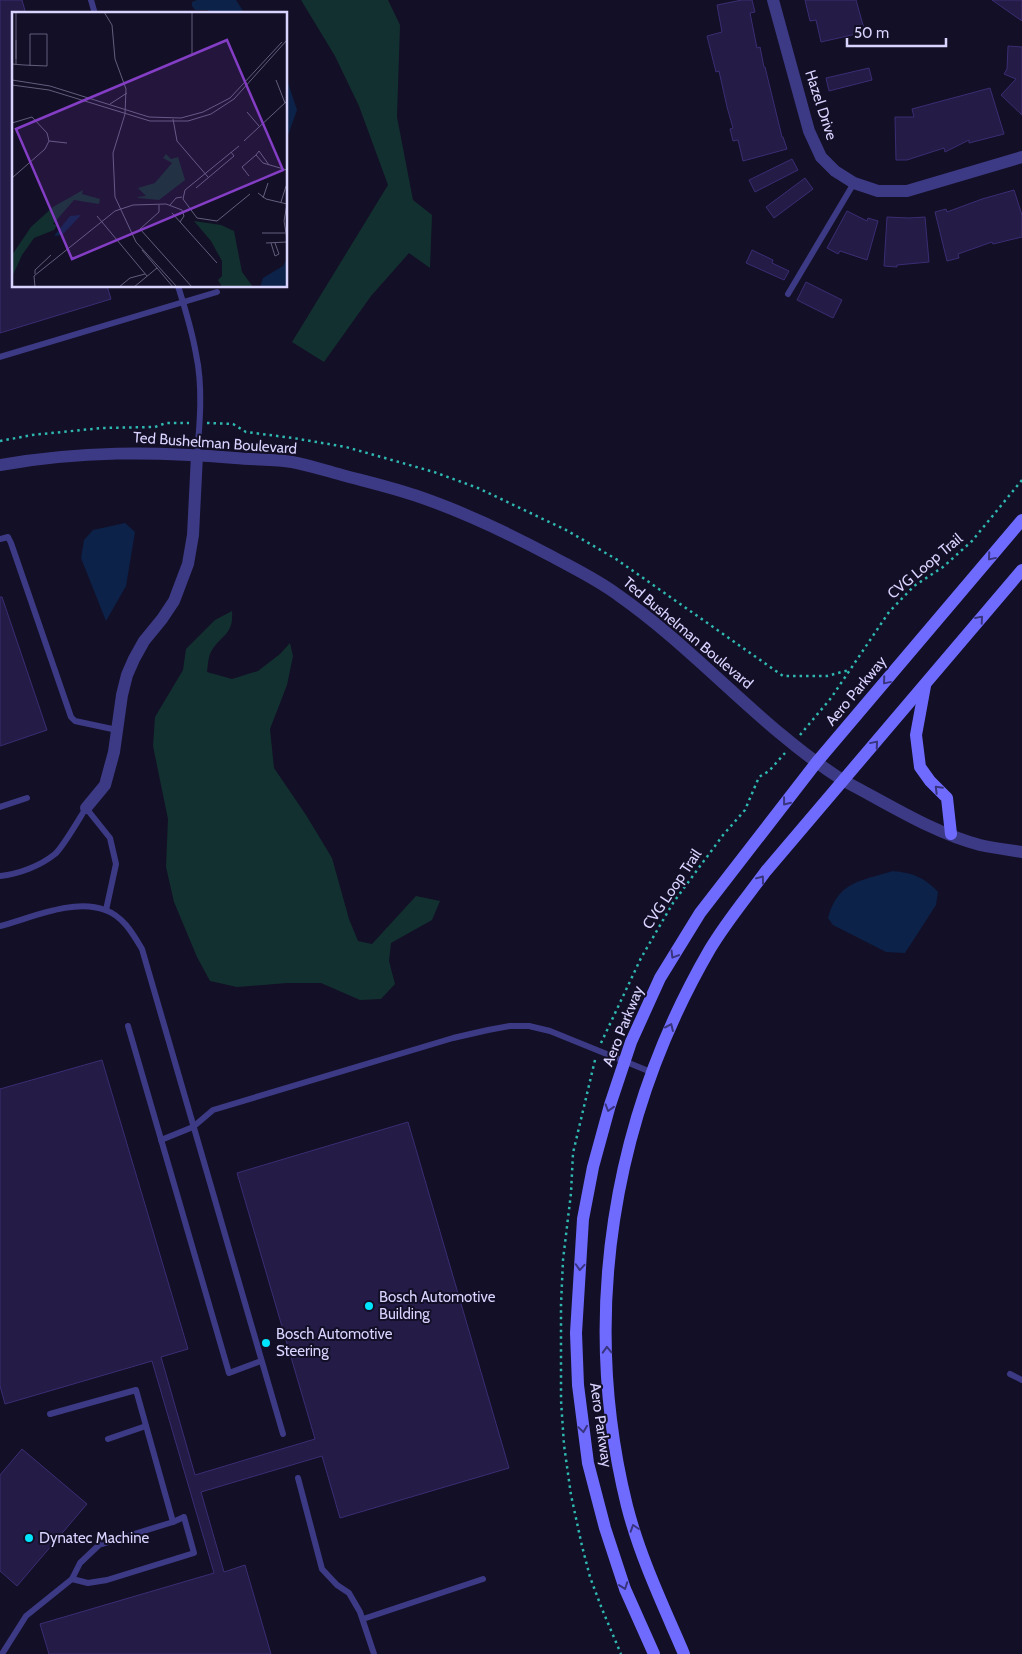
<svg xmlns="http://www.w3.org/2000/svg" width="1022" height="1654" viewBox="0 0 1022 1654" font-family="Cabin,sans-serif">
<rect width="100%" height="100%" fill="#130f26"/>
<!-- green -->
<g fill="#12302f">
<path d="M301 0H388L400 25 397 117 413 200 432 215 430 268 409 253 371 296 324 362 292 342 388 185 359 106 335 56Z"/>
<path d="M232 611C234 636 220 635 211 652 208 657 208 666 207 672L232 679 258 671 280 654 290 643 293 656 287 685 270 729 274 768 306 815 332 858 349 919 358 941 372 944 416 896 440 901 432 920 391 943 389 961 395 984 381 999 360 1000 321 983H287L237 987 210 981 197 957 174 902 166 867 168 819 153 746 155 717 183 670 186 649 215 620Z"/>
</g>
<!-- water -->
<g fill="#0c2248">
<path d="M197 0H236L245 14H210L208 10H195L192 6V2Z"/>
<path d="M286 77 297 110 286 141Z"/>
<path d="M125 523 135 532 126 586 106 621 81 558 84 540 93 530Z"/>
<path d="M893 871C913 873 924 877 938 892L936 905 905 953 886 952 833 925 828 918C838 881 861 881 893 871Z"/>
</g>
<!-- building -->
<g fill="#241b47" stroke="#3b2d73">
<path d="M0 0H22L26 14H14V286H107L111 299 0 333Z"/>
<path d="M742 0H752L755 12 750 13 757 48 760 47 764 67H765L782 137H783L787 149 743 161 738 140 733 141 730 129 733 128 727 107 719 71 716 72 707 36 722 32 717 5Z"/>
<path d="M805 0H856L865 32 821 42 816 20 810 21Z"/>
<path d="M992 0H1022V21Z"/>
<path d="M1008 46 1022 47V115L1001 95 1016 79 1004 74 1007 69Z"/>
<path d="M869 68 872 80 829 91 826 78Z"/>
<path d="M990 88 1004 134 969 143V140L945 152 944 148 907 160H896L895 117H914L912 109Z"/>
<path d="M792 159 798 170 755 192 749 180Z"/>
<path d="M805 178 813 189 774 218 766 207Z"/>
<path d="M1014 190 1022 215V237L993 244 992 242 958 254 959 258 947 261 935 212 946 209 947 212 982 199Z"/>
<path d="M847 211 867 221 868 218 878 221 867 260 840 251 838 254 827 248Z"/>
<path d="M887 217 909 218 925 217 929 262 897 265V267L884 266Z"/>
<path d="M752 250 773 260 772 263 789 271 784 280 746 263Z"/>
<path d="M806 282 842 300 833 318 797 300Z"/>
<path d="M0 597H2L47 730 0 746Z"/>
<path d="M102 1060 188 1349 161 1357 195 1475 315 1439 237 1173 408 1122 509 1468 340 1518 322 1456 201 1492 224 1572 245 1565 271 1654H49L40 1624 214 1573 152 1361 5 1404 0 1386V1089Z"/>
<path d="M22 1449 87 1504 17 1586 0 1571V1475Z"/>
</g>
<g fill="none" stroke-linecap="round" stroke-linejoin="round">
<!-- path -->
<g stroke="#2fb8b0" stroke-width="2.5" stroke-dasharray="2.5 4" stroke-linecap="butt">
<path d="M207 423 233 424 246 432 293 438 346 447 434 472 478 488 566 530 616 559 783 676H827L849 670"/>
<path d="M0 441 32 435 102 428 155 427 166 423H189"/>
<path d="M800 735 831 698 889 612 914 586 943 567 972 541 1022 480"/>
<path d="M601 1043 641 958 673 903 723 835 745 810 759 777 769 771 785 753"/>
<path d="M595 1060 573 1153 571 1193 563 1260 561 1305V1400L564 1445 571 1495 582 1546 590 1577 602 1609 621 1654"/>
</g>
<!-- service -->
<g stroke="#3d3a85" stroke-width="6">
<path d="M91 0 95 14"/>
<path d="M178 286C185 308 192 331 196 354 203 386 200 422 197 455"/>
<path d="M788 294 854 183"/>
<path d="M0 357 217 292"/>
<path d="M0 539 8 537 11 543 71 717 75 721 117 730"/>
<path d="M0 807 27 798"/>
<path d="M0 876C19 874 40 866 55 854 63 847 79 819 86 808L110 838 116 864 106 910"/>
<path d="M0 926C31 918 74 898 105 910 123 916 133 934 142 949L283 1434"/>
<path d="M128 1026 229 1373 261 1361"/>
<path d="M161 1140 193 1127 213 1110 453 1038 488 1030 510 1026H529L550 1031 651 1072"/>
<path d="M1010 1374 1022 1380"/>
<path d="M108 1439 146 1426"/>
<path d="M298 1478 322 1569 337 1585 349 1593 360 1612 374 1654"/>
<path d="M72 1579 88 1583 107 1580 194 1553 184 1517 173 1522"/>
<path d="M363 1619 483 1579"/>
<path d="M2 1654 26 1616 72 1579 80 1563 99 1545 173 1522 136 1390 50 1414"/>
</g>
<!-- minor -->
<g stroke="#3d3a85" stroke-width="12">
<path d="M773 0 809 131 821 157 835 171 854 183 878 191H907L1022 157"/>
<path d="M0 465C80 451 154 451 235 458 254 460 274 459 292 462 309 465 326 471 342 475 368 482 394 488 420 497 466 513 510 534 553 557 575 569 598 580 618 595 698 651 762 729 844 781"/>
<path d="M86 808 105 785 114 752 122 695 127 675 134 659 144 641 162 619 174 601 188 564 193 535 197 455"/>
</g>
<!-- tertiary -->
<path stroke="#3d3a85" stroke-width="12" d="M844 781C887 803 933 833 980 845 994 848 1008 850 1022 852"/>
<!-- secondary -->
<g stroke="#6f6bff" stroke-width="12">
<path d="M925 686 916 735 920 767 930 781 947 798 951 834"/>
<path d="M654 1654 625 1589 605 1528 588 1463 578 1385 576 1333 583 1219 593 1167 610 1105 631 1042 660 978 700 913 816 763 1022 520"/>
<path d="M684 1654C663 1605 640 1557 627 1506 580 1316 612 1118 710 949 726 922 747 897 766 871L1022 570"/>
</g>
</g>
<!-- one-way arrows -->
<defs><path id="oneway-chevron" d="M-2-3.5L2.5 0L-2 3.5" fill="none" stroke-width="1.6" stroke-linecap="round" stroke-linejoin="round" transform="scale(1.25)"/></defs>
<g stroke="#38347d">
<use href="#oneway-chevron" transform="translate(991 557) rotate(130)"/>
<use href="#oneway-chevron" transform="translate(980 619) rotate(-49)"/>
<use href="#oneway-chevron" transform="translate(886 681) rotate(130)"/>
<use href="#oneway-chevron" transform="translate(875 744) rotate(-50)"/>
<use href="#oneway-chevron" transform="translate(938 789) rotate(-135)"/>
<use href="#oneway-chevron" transform="translate(786 802) rotate(128)"/>
<use href="#oneway-chevron" transform="translate(761 879) rotate(-53)"/>
<use href="#oneway-chevron" transform="translate(674 955) rotate(121)"/>
<use href="#oneway-chevron" transform="translate(670 1027) rotate(-66)"/>
<use href="#oneway-chevron" transform="translate(609 1108) rotate(107)"/>
<use href="#oneway-chevron" transform="translate(580 1267) rotate(94)"/>
<use href="#oneway-chevron" transform="translate(607 1350) rotate(-92)"/>
<use href="#oneway-chevron" transform="translate(583 1429) rotate(82)"/>
<use href="#oneway-chevron" transform="translate(634 1528) rotate(-108)"/>
<use href="#oneway-chevron" transform="translate(624 1586) rotate(70)"/>
</g>
<!-- markers -->
<g fill="#00e5ff" stroke="#130f26" stroke-width="2">
<circle cx="369" cy="1306" r="5"/>
<circle cx="266" cy="1343" r="5"/>
<circle cx="29" cy="1538" r="5"/>
</g>
<g text-anchor="middle" stroke-width="4" stroke-linejoin="round" paint-order="stroke">
<!-- street labels -->
<g font-size="15" fill="#d9d4ff" stroke="#130f26">
<text transform="translate(821 105) rotate(72)" y="5">Hazel Drive</text>
<text transform="translate(215 443) rotate(4)" y="5">Ted Bushelman Boulevard</text>
<text transform="translate(925 566) rotate(-40)" y="5">CVG Loop Trail</text>
<text transform="translate(688 633) rotate(40)" y="5">Ted Bushelman Boulevard</text>
<text transform="translate(856 691) rotate(-50)" y="5">Aero Parkway</text>
<text transform="translate(672 889) rotate(-56)" y="5">CVG Loop Trail</text>
<text transform="translate(623 1026) rotate(-68)" y="5">Aero Parkway</text>
<text transform="translate(601 1425) rotate(82)" y="5">Aero Parkway</text>
</g>
<!-- poi labels -->
<g font-size="15" fill="#d9d4ff" stroke="#130f26" text-anchor="start">
<text x="379" y="1302">Bosch Automotive<tspan x="379" dy="17">Building</tspan></text>
<text x="276" y="1339">Bosch Automotive<tspan x="276" dy="17">Steering</tspan></text>
<text x="39" y="1543">Dynatec Machine</text>
</g>
</g>
<!-- overview -->
<g transform="translate(12 12)">
<rect width="275" height="275" fill="#130f26"/>
<path d="M154 142 159 147 166 145 173 168 147 188 127 186 125 185 134 184 126 176 143 171 160 151 151 146ZM71 178 70 182 88 187 87 192 62 188 41 212 45 213 42 218 22 226 10 243 0 265V243L19 215 41 195ZM182 209 209 213 222 219 230 260 241 275H210L206 268 210 264V249L199 229Z" fill="#12302f"/>
<path d="M69 203 50 223 42 224 58 204ZM274 248 275 275H248L251 266 271 254Z" fill="#0c2248"/>
<path fill="none" stroke="#625e7d" stroke-width="1" d="M92 0 100 13 103 47 114 77 113 102 101 141 103 185 124 230 165 275M4 28V47M180 44V0M0 52 12 53 35 54V22H18V54M4 53V0M0 68 38 74 137 105 169 106 191 100 218 86 270 30M264 68 273 91M0 73 37 78 138 109H176L199 102 222 87 275 28M98 92 115 81M235 100 247 114M161 107 165 129 196 165M0 111 20 105 35 121 37 129 33 137 0 166M37 129 55 131M232 129 275 89M227 134 173 178 171 187 185 206 205 209 238 182M244 143 247 139 257 153M237 164 230 155 244 143 251 151 275 158M184 176 222 144 219 140M246 181 254 187 275 192M251 186 256 171M269 190 274 174M275 192 272 209 275 227M147 193V200L128 217 180 275M158 193 164 186 170 185M160 201 205 251M85 204 135 264M250 221H273M254 231 275 230M259 231 263 244 267 242 263 231M130 238 161 275M23 262V258L39 243M23 275 22 264 103 199 121 193 154 192 170 198 172 204 168 210M107 275 118 266 133 262M122 275 145 256"/>
<path fill="#843dc5" fill-opacity="0.15" stroke="#843dc5" stroke-width="2.5" d="M215 28 271 158 60 247 4 117Z"/>
<rect width="275" height="275" fill="none" stroke="#d9d4ff" stroke-width="2.5"/>
</g>
<!-- scale -->
<path d="M847 38v8h99v-8" fill="none" stroke="#d9d4ff" stroke-width="2.5"/>
<text x="854" y="38" font-size="15" fill="#d9d4ff" stroke="#130f26" stroke-width="4" paint-order="stroke">50 m</text>
</svg>
